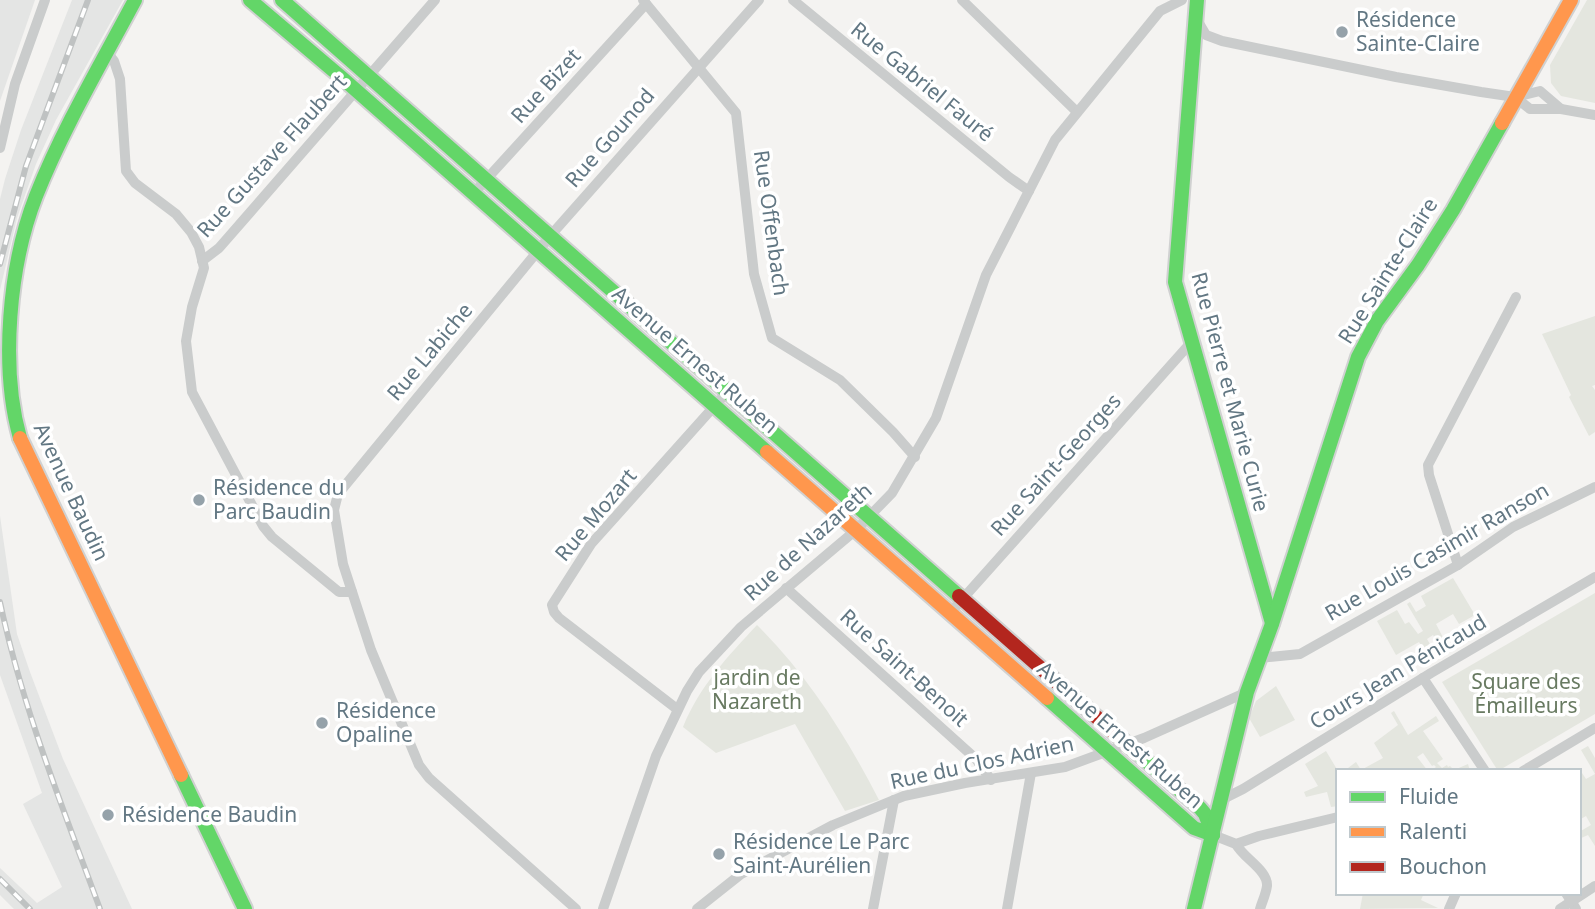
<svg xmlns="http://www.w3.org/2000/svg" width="1595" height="909" viewBox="0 0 1595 909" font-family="'Noto Sans',sans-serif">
<rect width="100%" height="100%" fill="#f4f3f1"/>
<!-- built -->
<g fill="#e4e5e4">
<path d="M0 0H35L0 101Z"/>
<path d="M72 0H123L56 120 36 164 17 218 0 290V199L5 179 21 130Z"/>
<path d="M0 516 17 634 30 672 63 759 132 909H14L0 895V868L37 903 62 887 23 804 42 793 0 675Z"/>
</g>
<!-- green -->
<g fill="#e4e6df">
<path d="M1587 0H1595V103L1561 96 1551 83 1550 65Z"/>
<path d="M1595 316V385L1592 386 1595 390V432L1589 436 1569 397 1571 395 1542 334Z"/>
<path d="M1453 578 1475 615 1459 624 1453 614 1436 624 1449 649 1444 652 1433 635 1427 639 1437 656 1430 660 1419 642 1396 655 1377 621 1397 610 1405 624 1409 622 1418 634 1423 631 1407 604 1410 602 1416 612 1426 606 1421 596Z"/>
<path d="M1595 593V714L1498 771 1442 682Z"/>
<path d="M757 625C809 677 846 736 879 800L845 811 795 724 716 753 683 727C699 687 728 656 757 625Z"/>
<path d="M1276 686 1295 720 1260 737 1249 718 1256 701Z"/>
<path d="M1394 711 1408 735 1436 716 1439 721 1423 731 1443 759 1437 763 1442 768 1447 765 1448 767 1450 766 1454 770 1468 764 1470 771H1430L1436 767 1434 765 1432 766 1423 753 1417 757 1428 771H1404L1402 768 1389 771H1350L1348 768 1356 762 1361 770 1383 758 1374 743 1398 725 1391 713Z"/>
<path d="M1588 746 1595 758V846L1588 835 1579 839V832L1591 825 1586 816 1579 820V775L1582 773 1586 779 1595 774 1581 750Z"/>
<path d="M1326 751 1338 771V806L1331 807 1327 792 1306 797 1304 792 1318 786 1305 764Z"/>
<path d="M1363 893H1424L1421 900 1438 908 1360 909Z"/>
</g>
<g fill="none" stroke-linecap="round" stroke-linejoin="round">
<!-- fast casing -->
<g stroke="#d0d1d1" stroke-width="18">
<g id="fast">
<path d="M250 0 341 77 767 452"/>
<path d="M282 0 959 596"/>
<path d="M1197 0 1175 282 1272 623"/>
<path d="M20 438C0 367 9 265 36 196 63 128 101 64 135 0"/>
<path d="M1047 698 1194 828 1213 835"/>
<path d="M1127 744 1200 808 1205 814 1213 835"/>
<path d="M181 775 245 909"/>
<path d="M1194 909 1247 692 1272 624 1358 357 1377 321 1418 265 1453 210 1502 123"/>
</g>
</g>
<!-- slow casing -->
<g stroke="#d0d1d1" stroke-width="18">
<g id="slow">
<path d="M1502 123 1571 0"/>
<path d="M20 438 181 775"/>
<path d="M767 452 1047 698"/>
</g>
</g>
<!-- jam casing -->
<g stroke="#d0d1d1" stroke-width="18">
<path id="jam" d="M959 596 1127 744"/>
</g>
<!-- street -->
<g stroke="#cacccc" stroke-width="10">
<path d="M643 0 736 113 754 274 772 338 840 380 893 432 915 457"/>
<path d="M793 0 1009 177 1029 191"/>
<path d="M962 0 1077 112"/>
<path d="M1196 18 1206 35 1222 41 1396 77 1481 92 1515 97 1540 91 1561 109"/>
<path d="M107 52 114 61 120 79 126 171 135 183 176 214 191 232 199 247 204 268 192 307 186 341 192 392 263 526 272 537 339 592H352"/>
<path d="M1515 97 1530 109H1561L1595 115"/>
<path d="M0 148 15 84 45 0"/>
<path d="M473 194 646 4"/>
<path d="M202 261 219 248 435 0"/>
<path d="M1458 565 1429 475 1428 465 1516 297"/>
<path d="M786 588 976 759 991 780"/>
<path d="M950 613 1187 347 1193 346"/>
<path d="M1259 658 1300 654 1458 565 1513 527 1595 487"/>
<path d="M1423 678 1485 771"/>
<path d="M677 709 559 618 554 612 552 605 591 544 727 392"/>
<path d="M1523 771 1595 728"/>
<path d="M1221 800 1243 789 1431 673 1595 577"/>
<path d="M1213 835 1236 844 1259 836 1338 817"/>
<path d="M1236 844C1243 858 1268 870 1267 886 1266 894 1262 902 1260 909"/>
<path d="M1566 893 1576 909"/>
<path d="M576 909 429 778 419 765 371 650 343 564 334 510 338 494 551 235 759 0"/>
<path d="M603 909 656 756 687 691 699 672 741 627 856 530 892 493 936 418 986 275 1055 140 1160 11 1182 0"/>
<path d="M697 909 741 874 833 825 884 804 904 796 965 783 1065 767 1144 738 1247 692"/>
<path d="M873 909 894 800"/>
<path d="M1007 909 1031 773"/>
<path d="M1449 909 1456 893"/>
<path d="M1560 909 1595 886"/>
</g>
<!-- fast -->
<use href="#fast" stroke="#63d668" stroke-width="14"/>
<!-- slow -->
<use href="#slow" stroke="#ff974d" stroke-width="14"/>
<!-- jam -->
<use href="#jam" stroke="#b3261e" stroke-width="14"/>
<!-- rail casing -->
<g stroke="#bfc2c2" stroke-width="6">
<g id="rail">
<path d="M0 264 26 166 88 0"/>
<path d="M0 602C22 707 63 808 100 909"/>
<path d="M0 879 30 909"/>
</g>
</g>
<!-- rail -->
<use href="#rail" stroke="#fff" stroke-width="3.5" stroke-dasharray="10" stroke-linecap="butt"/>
</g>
<!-- markers -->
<g fill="#95a2aa" stroke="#fff" stroke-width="2.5">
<circle cx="1342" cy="32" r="7"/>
<circle cx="199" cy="500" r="7"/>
<circle cx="322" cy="723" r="7"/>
<circle cx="108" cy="815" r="7"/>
<circle cx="719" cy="854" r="7"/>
</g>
<g text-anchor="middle" stroke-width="7" stroke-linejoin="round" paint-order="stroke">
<!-- poi labels -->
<g font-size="21" fill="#627783" stroke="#fff" text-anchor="start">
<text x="1356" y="27">Résidence<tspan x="1356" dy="24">Sainte-Claire</tspan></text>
<text x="213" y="495">Résidence du<tspan x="213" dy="24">Parc Baudin</tspan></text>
<text x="336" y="718">Résidence<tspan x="336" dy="24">Opaline</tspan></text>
<text x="122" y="822">Résidence Baudin</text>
<text x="733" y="849">Résidence Le Parc<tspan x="733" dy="24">Saint-Aurélien</tspan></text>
</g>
<!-- street labels -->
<g font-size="21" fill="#627783" stroke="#fff">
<text transform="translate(922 82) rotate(39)" y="7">Rue Gabriel Fauré</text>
<text transform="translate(546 86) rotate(-48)" y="7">Rue Bizet</text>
<text transform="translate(610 138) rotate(-49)" y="7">Rue Gounod</text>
<text transform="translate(272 156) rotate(-48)" y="7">Rue Gustave Flaubert</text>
<text transform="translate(771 223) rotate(82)" y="7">Rue Offenbach</text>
<text transform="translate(1388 271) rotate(-58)" y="7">Rue Sainte-Claire</text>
<text transform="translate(430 352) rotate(-50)" y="7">Rue Labiche</text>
<text transform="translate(695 360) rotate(41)" y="7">Avenue Ernest Ruben</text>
<text transform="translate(1230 392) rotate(75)" y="7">Rue Pierre et Marie Curie</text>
<text transform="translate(1056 465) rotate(-48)" y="7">Rue Saint-Georges</text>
<text transform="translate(71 492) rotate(65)" y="7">Avenue Baudin</text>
<text transform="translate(596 515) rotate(-50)" y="7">Rue Mozart</text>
<text transform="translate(808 542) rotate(-42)" y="7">Rue de Nazareth</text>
<text transform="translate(1437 552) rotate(-30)" y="7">Rue Louis Casimir Ranson</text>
<text transform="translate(904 668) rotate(42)" y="7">Rue Saint-Benoit</text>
<text transform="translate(1398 672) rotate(-31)" y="7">Cours Jean Pénicaud</text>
<text transform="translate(1120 735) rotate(41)" y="7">Avenue Ernest Ruben</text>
<text transform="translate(982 763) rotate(-12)" y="7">Rue du Clos Adrien</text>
</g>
<!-- park labels -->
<g font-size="21" fill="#687a61" stroke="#fff">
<text x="757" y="685">jardin de<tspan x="757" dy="24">Nazareth</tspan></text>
<text x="1526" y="689">Square des<tspan x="1526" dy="24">Émailleurs</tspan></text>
</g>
</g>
<!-- legend -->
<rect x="1336" y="769" width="245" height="126" fill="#ffffff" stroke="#c0c9cd" stroke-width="2"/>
<rect x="1350" y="792" width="35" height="10" fill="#63d668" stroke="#c0c9cd" stroke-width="2"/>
<text x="1399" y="804" font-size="21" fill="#627783">Fluide</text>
<rect x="1350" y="827" width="35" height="10" fill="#ff974d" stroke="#c0c9cd" stroke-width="2"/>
<text x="1399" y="839" font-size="21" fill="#627783">Ralenti</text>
<rect x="1350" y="862" width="35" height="10" fill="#b3261e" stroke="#c0c9cd" stroke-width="2"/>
<text x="1399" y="874" font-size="21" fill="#627783">Bouchon</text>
</svg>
